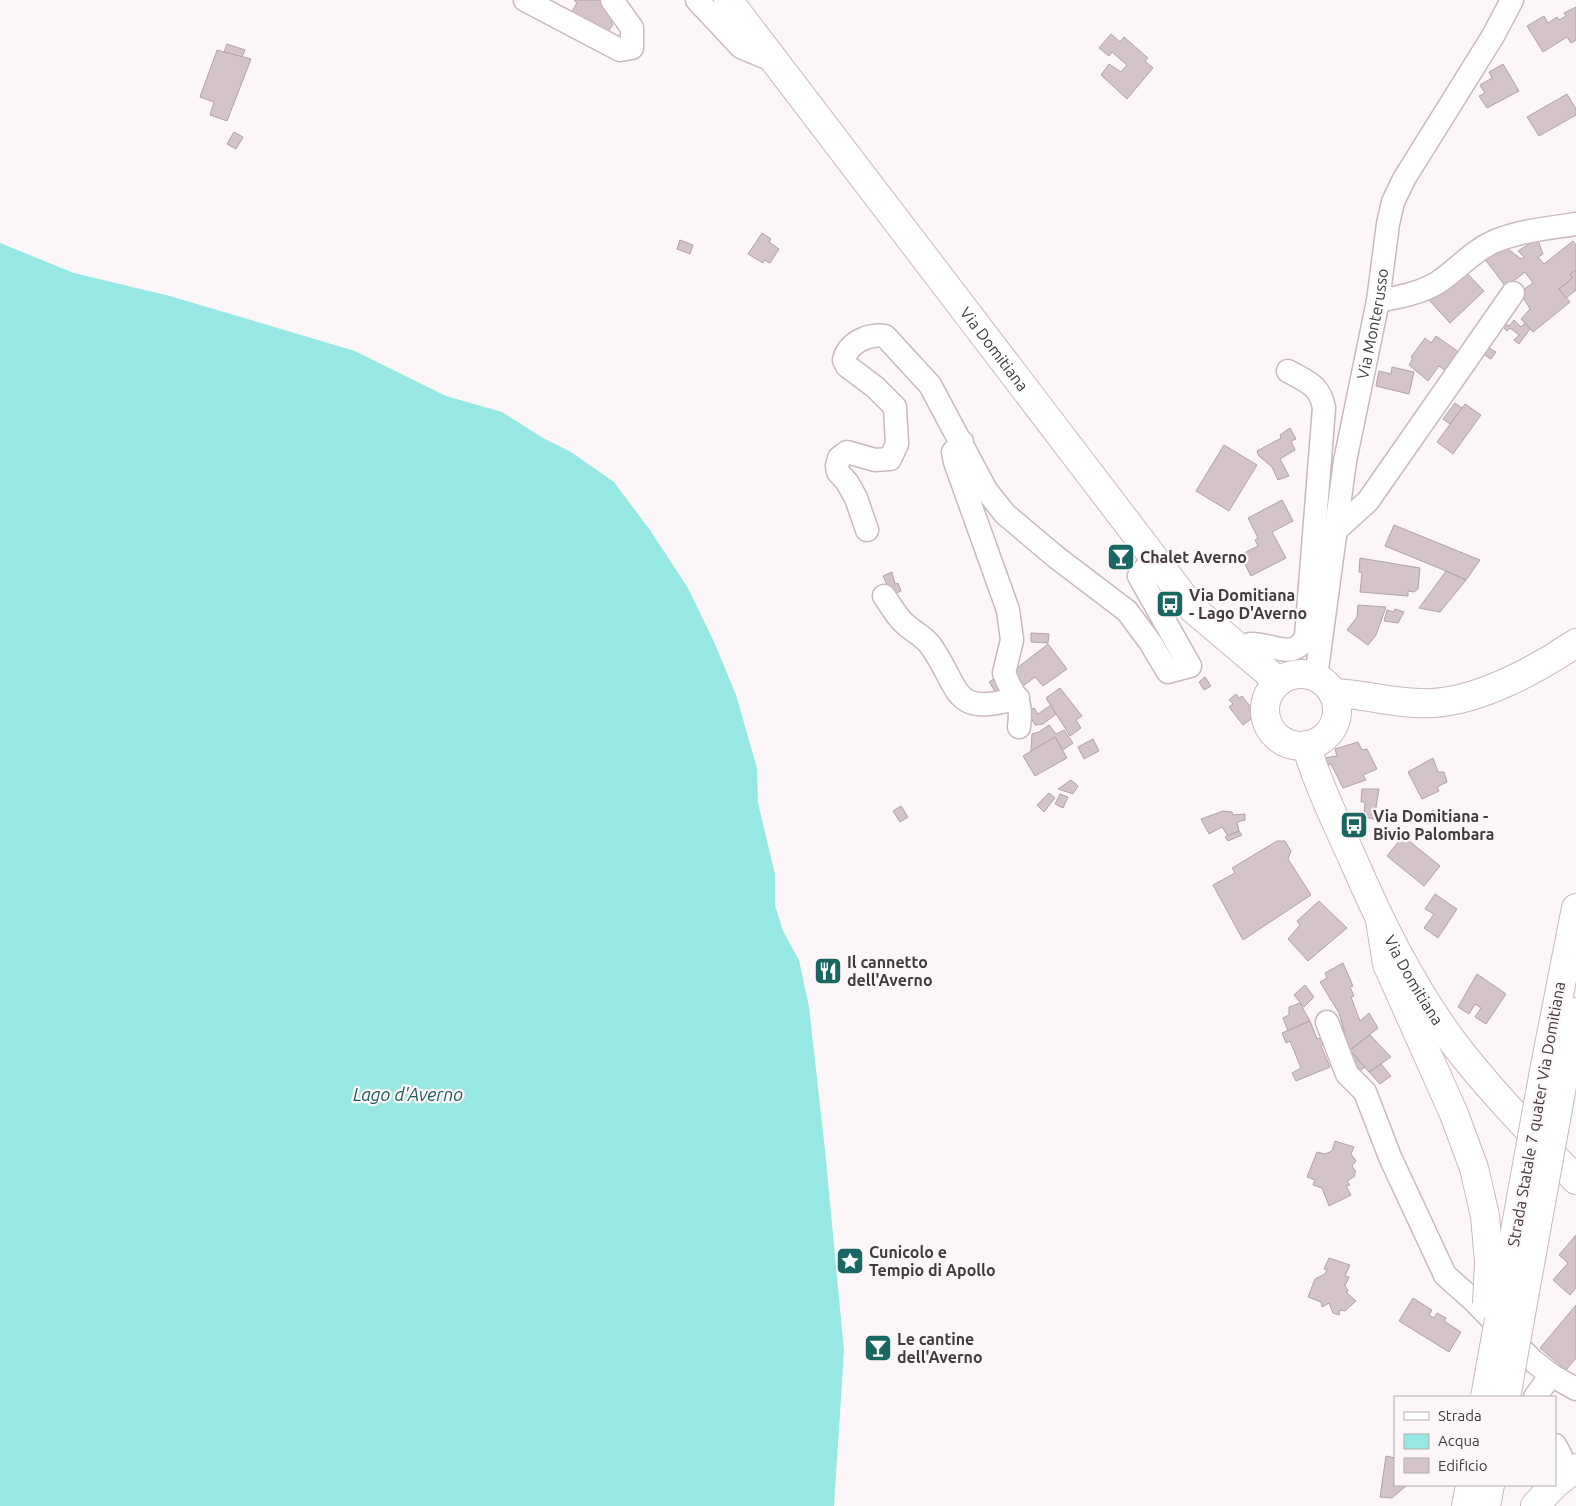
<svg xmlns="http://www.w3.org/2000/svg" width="1576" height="1506" viewBox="0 0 1576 1506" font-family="Ubuntu,sans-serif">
<rect width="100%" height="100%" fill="#fdf6f8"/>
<!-- water -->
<path fill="#97e8e3" d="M0 243 74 273 170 296 355 351 446 396 502 412 543 438 571 452 614 482 650 530 688 588 715 644 736 695 757 768 758 803 775 874V905L783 931 799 960 809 1007 825 1150 844 1351 834 1506H0Z"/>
<!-- building -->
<g fill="#d4c4c8" stroke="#b1a2a6">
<path d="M574 0H601L614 19 611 22 613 25 604 37 571 13 577 3Z"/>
<path d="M1576 7V40L1571 43 1567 37 1543 52 1527 26 1544 16 1548 23 1557 17 1559 20 1566 16 1564 13Z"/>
<path d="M1111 34 1120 42 1124 37 1148 58 1145 61 1153 68 1127 99 1101 75 1109 64 1121 72 1127 65 1112 52 1109 56 1099 48Z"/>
<path d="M227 44 245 50 242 57 224 52Z"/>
<path d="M217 50 251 59 227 121 210 115 214 102 200 97Z"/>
<path d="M1503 64 1519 91 1487 108 1479 96 1485 93 1480 85 1492 78 1489 72Z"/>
<path d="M1567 94 1576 109V115L1539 136 1527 117Z"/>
<path d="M234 132 243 137 236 149 227 144Z"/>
<path d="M762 233 771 239 769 242 779 249 770 263 764 260 763 263 748 254Z"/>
<path d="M1537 238 1543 254 1538 257 1544 264 1573 241 1576 245V270L1570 274 1573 278 1559 289 1570 302 1533 332 1521 319 1530 309 1520 292 1533 283 1525 272 1506 287 1484 258 1504 246 1521 259 1524 257 1518 251 1529 244 1527 241Z"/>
<path d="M680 240 693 245 690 254 677 249Z"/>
<path d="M1462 268 1484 291 1450 323 1429 300Z"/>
<path d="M1576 270V290L1566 298 1559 289 1573 278 1570 274Z"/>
<path d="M1514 320 1521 327 1525 323 1530 329 1519 344 1514 340 1519 335 1510 328 1507 331 1502 326 1505 323 1509 326Z"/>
<path d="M1436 336 1460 353 1447 372 1439 366 1428 381 1409 365 1413 358 1411 357 1425 338 1431 343Z"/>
<path d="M1487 347 1496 352 1491 359 1483 354Z"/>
<path d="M1392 367 1414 372 1409 394 1376 386 1379 371 1391 374Z"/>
<path d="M1455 403 1462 408 1450 424 1443 419Z"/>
<path d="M1465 404 1481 415 1453 454 1437 442Z"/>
<path d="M1290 428 1296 439 1291 441 1295 450 1280 459 1289 476 1278 480 1272 467 1259 456 1257 451 1281 438 1280 435Z"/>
<path d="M1224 445 1257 465 1229 511 1196 491Z"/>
<path d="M1282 500 1293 521 1272 532 1286 558 1251 576 1240 555 1258 546 1255 540 1258 538 1248 518Z"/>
<path d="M1394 525 1480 560 1466 580 1446 571 1385 546Z"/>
<path d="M1360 558 1420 568 1418 589 1414 592 1408 591V596L1360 592 1362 573 1359 572Z"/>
<path d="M1446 571 1466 580 1440 612 1419 608Z"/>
<path d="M892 572 895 584 898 583 901 591 892 595 883 576Z"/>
<path d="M1358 605 1386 607 1376 635 1368 645 1347 630 1357 617Z"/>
<path d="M1395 609 1404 612 1398 623 1384 621 1387 610 1394 612Z"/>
<path d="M1031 633 1049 634 1048 643 1031 642Z"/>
<path d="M1048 644 1067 669 1043 686 1035 677 1019 689 1008 675Z"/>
<path d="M1000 675 1006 695 1000 699 989 682Z"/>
<path d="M1205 677 1211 686 1204 690 1199 682Z"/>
<path d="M1060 688 1082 716 1076 720 1081 728 1070 736 1046 698Z"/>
<path d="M1236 694 1239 698 1242 696 1257 715 1243 725 1229 707 1233 704 1229 700Z"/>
<path d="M1051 705 1056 714 1043 724 1035 725 1027 711 1034 708 1038 714Z"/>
<path d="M1049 725 1056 734 1064 730 1073 743 1063 750 1055 737 1031 751 1032 734 1039 732Z"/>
<path d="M1055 737 1067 758 1035 776 1023 756Z"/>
<path d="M1093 739 1099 751 1084 759 1078 747Z"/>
<path d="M1358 742 1362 750 1367 749 1377 769 1363 775 1366 780 1343 788 1331 764 1327 765 1324 758 1337 756 1335 749Z"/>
<path d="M1433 758 1438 772H1444L1447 782 1437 787 1439 791 1422 799 1408 772Z"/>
<path d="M1071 780 1078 786 1073 794 1058 789Z"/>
<path d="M1362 789H1379L1374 819 1364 817 1365 802H1361Z"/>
<path d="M1049 793 1055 798 1044 812 1037 805Z"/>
<path d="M1060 794 1068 797 1063 808 1055 804Z"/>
<path d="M901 806 908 817 900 822 893 811Z"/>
<path d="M1433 810 1442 817 1438 822 1429 815Z"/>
<path d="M1223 811 1232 812 1233 815 1245 814V820L1237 822 1239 831 1228 836 1222 827 1209 834 1201 819Z"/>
<path d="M1239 831 1242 835 1228 841 1225 837Z"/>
<path d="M1403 836 1440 866 1424 886 1387 856Z"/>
<path d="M1277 841H1285L1291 851 1288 859 1311 895 1243 940 1213 885 1235 873 1232 868Z"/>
<path d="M1435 894 1457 909 1438 938 1424 928 1434 914 1425 909Z"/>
<path d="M1319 901 1347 928 1308 961 1288 939 1300 925 1297 921Z"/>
<path d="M1343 963 1353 986 1350 987 1354 996 1351 997 1360 1021 1369 1013 1378 1028 1350 1050 1365 1067 1356 1074 1337 1044 1346 1038 1339 1013 1320 982 1327 978 1325 973Z"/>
<path d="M1477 974 1506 994 1486 1024 1475 1017 1481 1008 1475 1004 1469 1014 1458 1007Z"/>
<path d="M1305 985 1314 997 1304 1007 1294 995Z"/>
<path d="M1300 1003 1310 1021 1288 1031 1283 1018 1289 1015V1007Z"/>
<path d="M1310 1021 1317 1039 1322 1037 1325 1044 1321 1046 1330 1067 1296 1081 1292 1073 1301 1068 1290 1041 1286 1043 1282 1033Z"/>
<path d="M1370 1035 1391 1057 1369 1072 1350 1050Z"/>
<path d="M1381 1064 1391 1076 1380 1084 1369 1072Z"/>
<path d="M1335 1141 1354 1147 1351 1154 1356 1161 1352 1166 1356 1172 1354 1174 1355 1176 1347 1181 1350 1185 1346 1186 1351 1195 1329 1206 1322 1188 1313 1185 1315 1180 1307 1177 1317 1152 1325 1154 1332 1151Z"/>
<path d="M1576 1235V1288L1570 1295 1553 1280 1568 1263 1559 1255Z"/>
<path d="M1329 1258 1350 1265 1345 1276 1349 1277 1345 1286 1348 1291 1346 1292 1356 1301 1345 1311 1340 1310 1339 1315 1333 1313 1329 1303 1322 1307 1321 1302 1308 1297 1315 1279 1325 1274 1327 1270 1324 1269Z"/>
<path d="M1413 1298 1432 1310 1429 1315 1434 1318 1437 1313 1446 1318 1444 1321 1461 1332 1449 1352 1399 1321Z"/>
<path d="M1576 1305V1358L1566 1370 1540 1348Z"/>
<path d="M1386 1456 1395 1458V1485H1407L1392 1498 1380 1497Z"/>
</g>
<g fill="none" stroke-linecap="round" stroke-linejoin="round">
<!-- minor casing -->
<g stroke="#c9b8bc" stroke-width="25">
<g id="minor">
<path d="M525 0 620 50 632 48V28L612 0"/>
<path d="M697 0 741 47 774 61"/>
<path d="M1378 301C1399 297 1418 294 1437 283 1456 271 1471 252 1493 242 1518 231 1549 228 1576 224"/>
<path d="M962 442 953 452 955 462 1008 610 1012 640 1004 673C1013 698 1023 697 1019 727"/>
<path d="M867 530 856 498 847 482 838 472 837 466 839 458 847 452 875 460 890 459 897 444 895 407 875 387 847 366 844 360C848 343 868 333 885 336L930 385 986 490 1005 514 1056 557 1127 611 1150 642 1168 672 1190 666 1139 576 1154 558"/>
<path d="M1336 530 1368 501 1513 293"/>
<path d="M884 596C890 604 895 614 902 621 910 630 924 636 931 646 962 691 951 717 1018 698"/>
<path d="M1242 651 1250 644C1271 643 1295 662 1306 636L1324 408C1320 385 1307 382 1288 371"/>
<path id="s1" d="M1316 677 1345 461 1378 301 1388 224 1393 202 1404 179 1493 36 1512 0"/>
<path d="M1327 1022 1347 1074 1365 1092 1390 1157 1445 1275 1473 1300 1532 1360 1551 1375 1576 1389"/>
<path d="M1535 1397 1551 1375"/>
<path d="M1555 1445 1561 1456"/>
</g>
</g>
<!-- major casing -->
<g stroke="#c9b8bc" stroke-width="30">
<g id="major">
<path id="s2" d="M728 0 1193 609 1278 681"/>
<circle cx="1301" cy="710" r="36"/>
<path id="s3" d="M1306 745C1318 784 1335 820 1352 857 1380 922 1411 985 1453 1042 1490 1091 1534 1135 1576 1180"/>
</g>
</g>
<!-- highway casing -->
<g stroke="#c9b8bc" stroke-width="30">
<g id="highway">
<path d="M1333 693C1366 694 1399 705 1432 703 1479 701 1538 669 1576 643"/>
<path d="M1380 920 1387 964 1454 1114 1474 1168 1485 1216"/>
<path d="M1544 1071 1576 908"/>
<path d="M1564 1075 1576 1012"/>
<path d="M1555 1484 1576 1468"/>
<path d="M1466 1506 1470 1485"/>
<path d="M1486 1506 1490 1485"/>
<path d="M1535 1506 1554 1485"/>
</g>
</g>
<!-- minor -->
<use href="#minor" stroke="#fff" stroke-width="22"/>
<!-- major -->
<use href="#major" stroke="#fff" stroke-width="28"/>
<!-- highway -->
<use href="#highway" stroke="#fff" stroke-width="28"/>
<!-- highway-bridge casing -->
<g stroke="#c9b8bc" stroke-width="30" stroke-linecap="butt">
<g id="highway-bridge">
<path d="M1485 1216 1489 1262 1487 1304"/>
<path d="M1485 1397 1544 1071"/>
<path d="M1506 1397 1564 1075"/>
</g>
</g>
<!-- highway-bridge -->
<use href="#highway-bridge" stroke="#fff" stroke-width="28"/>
</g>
<!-- icons -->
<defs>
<g id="bar-square" transform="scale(1.4375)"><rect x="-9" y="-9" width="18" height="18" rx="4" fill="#196662" stroke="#fdf6f8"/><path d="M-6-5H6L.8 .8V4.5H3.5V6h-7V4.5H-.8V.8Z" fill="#fff"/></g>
<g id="bus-square" transform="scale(1.4375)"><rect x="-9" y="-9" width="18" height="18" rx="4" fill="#196662" stroke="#fdf6f8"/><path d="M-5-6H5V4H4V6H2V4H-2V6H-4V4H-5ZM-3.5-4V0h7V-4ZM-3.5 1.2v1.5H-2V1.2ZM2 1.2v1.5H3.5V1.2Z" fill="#fff"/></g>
<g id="restaurant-square" transform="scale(1.4375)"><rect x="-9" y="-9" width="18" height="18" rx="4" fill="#196662" stroke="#fdf6f8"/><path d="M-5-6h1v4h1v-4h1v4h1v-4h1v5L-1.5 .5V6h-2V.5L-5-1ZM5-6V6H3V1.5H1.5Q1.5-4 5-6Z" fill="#fff"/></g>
<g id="sight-square" transform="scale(1.4375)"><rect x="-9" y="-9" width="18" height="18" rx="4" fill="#196662" stroke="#fdf6f8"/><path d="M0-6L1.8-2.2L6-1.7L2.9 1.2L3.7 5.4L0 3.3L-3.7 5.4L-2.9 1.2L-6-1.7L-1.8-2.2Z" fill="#fff"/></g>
</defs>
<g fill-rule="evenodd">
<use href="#bar-square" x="1121" y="557"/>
<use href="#bus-square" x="1170" y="604"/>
<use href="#bus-square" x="1354" y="825"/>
<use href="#restaurant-square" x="828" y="971"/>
<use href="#sight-square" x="850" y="1261"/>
<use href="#bar-square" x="878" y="1348"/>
</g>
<g text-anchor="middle" stroke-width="4.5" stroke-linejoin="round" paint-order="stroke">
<!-- street labels -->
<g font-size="16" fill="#423b3d" stroke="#fdf6f8">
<text dy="6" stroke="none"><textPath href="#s1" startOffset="358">Via Monterusso</textPath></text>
<text dy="6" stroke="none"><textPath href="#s2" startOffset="439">Via Domitiana</textPath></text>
<text dy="6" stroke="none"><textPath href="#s3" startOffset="259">Via Domitiana</textPath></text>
<text transform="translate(1536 1114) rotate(-80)" y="6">Strada Statale 7 quater Via Domitiana</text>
</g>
<!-- poi labels -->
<g font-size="16" font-weight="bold" fill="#423b3d" stroke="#fdf6f8" text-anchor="start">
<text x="1140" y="563">Chalet Averno</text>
<text x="1189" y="601">Via Domitiana<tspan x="1189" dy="18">- Lago D'Averno</tspan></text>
<text x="1373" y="822">Via Domitiana -<tspan x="1373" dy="18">Bivio Palombara</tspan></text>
<text x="847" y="968">Il cannetto<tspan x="847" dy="18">dell'Averno</tspan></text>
<text x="869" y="1258">Cunicolo e<tspan x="869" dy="18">Tempio di Apollo</tspan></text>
<text x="897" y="1345">Le cantine<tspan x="897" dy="18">dell'Averno</tspan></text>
</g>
<!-- water labels -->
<g font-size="18" font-style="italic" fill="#195d5a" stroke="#fdf6f8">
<text x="408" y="1101">Lago d'Averno</text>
</g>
</g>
<!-- legend -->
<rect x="1394" y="1396" width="162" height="90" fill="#fdf6f8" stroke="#b2abad"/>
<rect x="1404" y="1412" width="25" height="8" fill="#ffffff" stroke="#b2abad"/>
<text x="1438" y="1421" font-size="15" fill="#423b3d">Strada</text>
<rect x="1404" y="1434" width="25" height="15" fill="#97e8e3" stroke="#b2abad"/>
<text x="1438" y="1446" font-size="15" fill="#423b3d">Acqua</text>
<rect x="1404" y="1458" width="25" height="15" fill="#d4c4c8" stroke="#b2abad"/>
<text x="1438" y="1471" font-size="15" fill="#423b3d">Edificio</text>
</svg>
